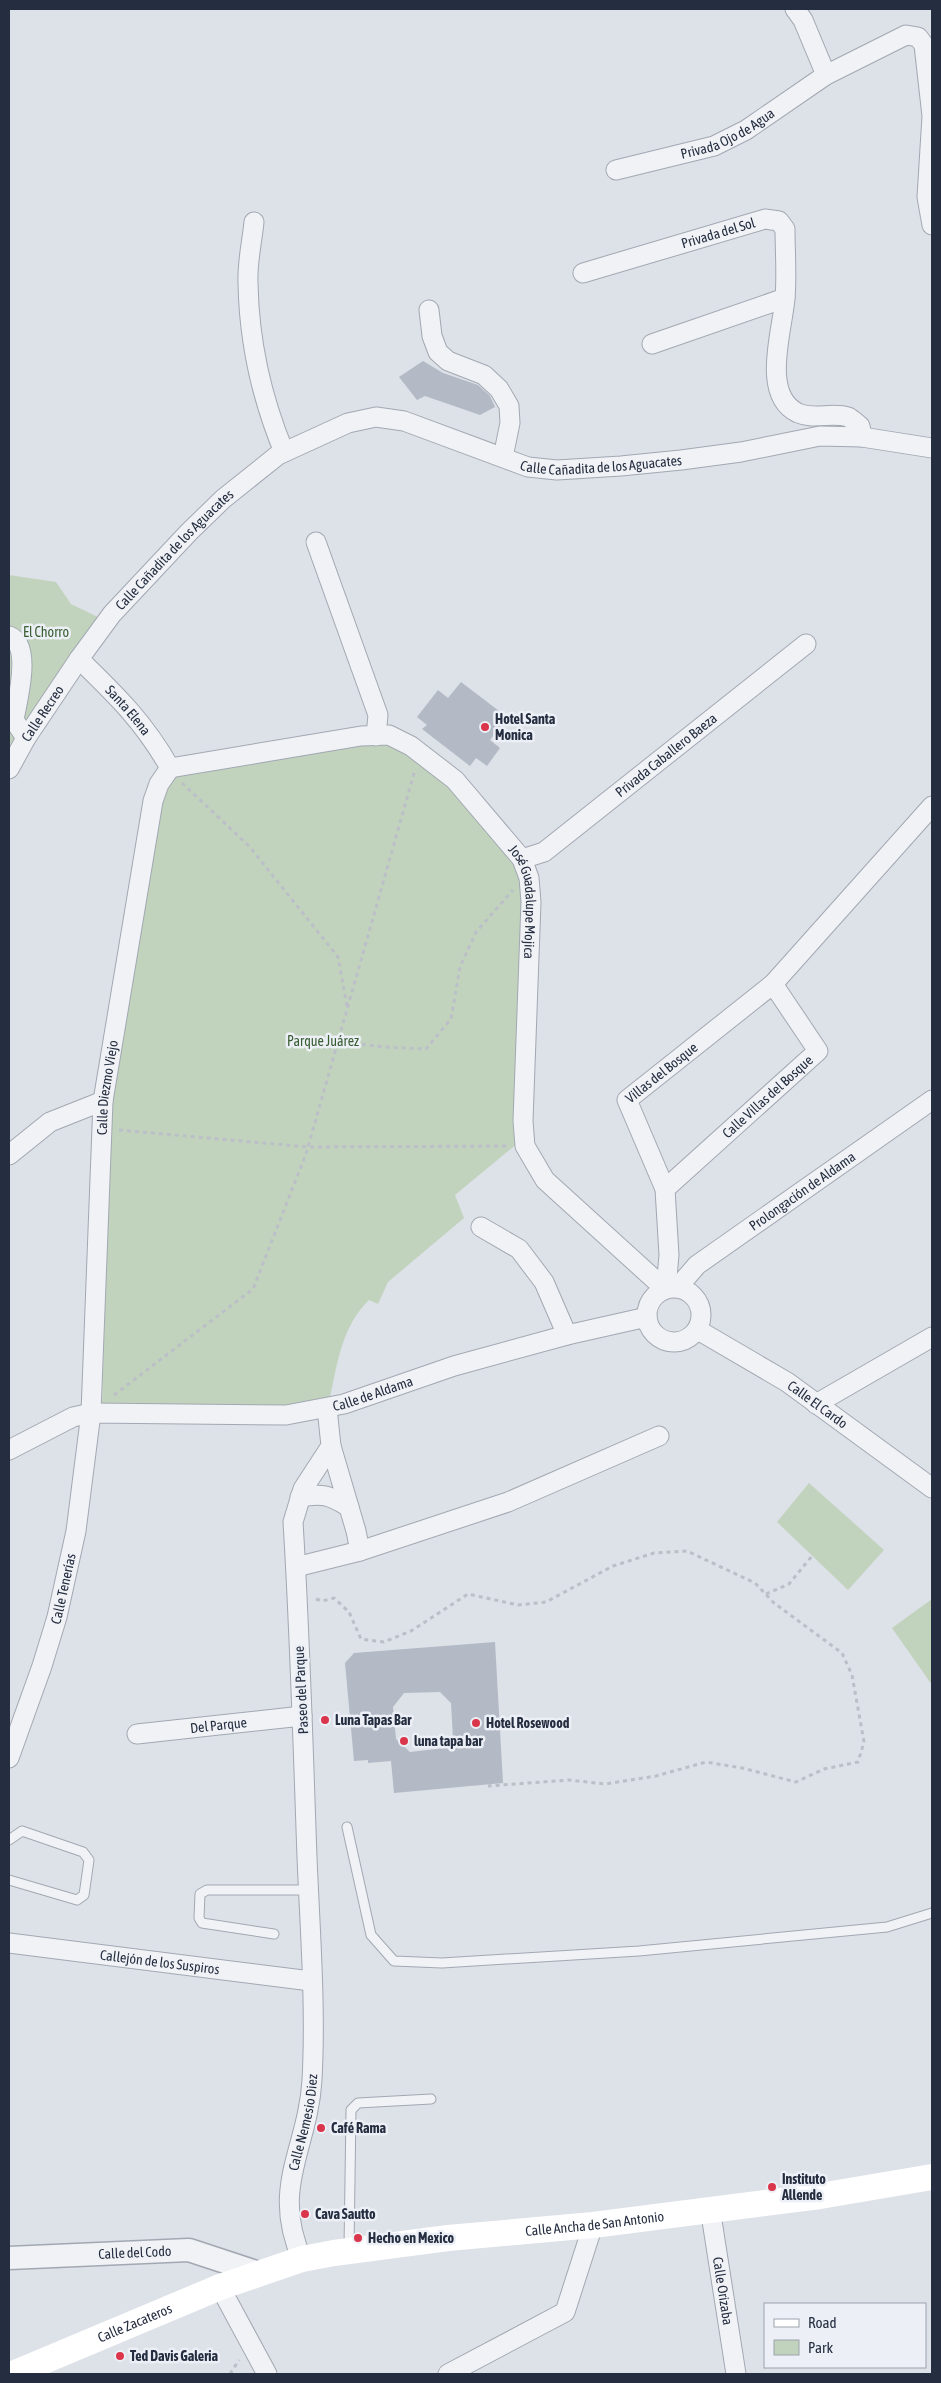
<svg xmlns="http://www.w3.org/2000/svg" width="941" height="2383" viewBox="0 0 941 2383" font-family="'Asap Condensed',sans-serif">
<rect width="100%" height="100%" fill="#dde1e8"/>
<!-- green -->
<g fill="#c2d3bd">
<path d="M9 575 56 582 71 604 104 620 22 755 9 742Z"/>
<path d="M388 741 449 783 525 876 518 1143 455 1195 464 1218 388 1282 378 1304 369 1300C341 1327 337 1366 329 1402L286 1410 102 1407 111 1109 163 788 180 773Z"/>
<path d="M809 1483 884 1550 848 1590 777 1522Z"/>
<path d="M932 1599V1685L892 1628Z"/>
</g>
<!-- building -->
<g fill="#b3bac5" fill-rule="evenodd">
<path d="M423 361 443 373 478 385 490 396 495 407 480 415 425 396 417 400 399 377Z"/>
<path d="M461 682 507 717 490 740 500 748 487 766 476 758 470 766 422 729 427 725 417 717 438 690 448 698Z"/>
<path d="M495 1642 503 1783 394 1793 391 1761 368 1763V1760L354 1761 345 1663 354 1653ZM440 1692 451 1703 453 1739 445 1748 410 1752 396 1739 393 1707 404 1693Z"/>
</g>
<g fill="none" stroke-linecap="round" stroke-linejoin="round">
<!-- service casing -->
<g stroke="#a2a8b2" stroke-width="11">
<g id="service">
<path d="M347 1827 371 1935 394 1961 442 1963 639 1951 887 1927 932 1913"/>
<path d="M9 1840 22 1831 83 1852 89 1860 84 1895 77 1900 9 1880"/>
<path d="M274 1934 202 1923 199 1918 200 1894 207 1890H308"/>
<path d="M349 2248 351 2110 358 2103 431 2099"/>
</g>
</g>
<!-- minor casing -->
<g stroke="#a2a8b2" stroke-width="21">
<g id="minor">
<path d="M795 9 803 20 826 75"/>
<path id="s1" d="M616 170 714 146 746 130 826 75 906 35 918 37 924 45 932 116 927 197 932 225"/>
<path d="M254 222C252 242 247 263 248 283 249 341 262 399 284 452"/>
<path id="s2" d="M583 273 765 219 779 221 785 229C785 251 787 275 785 298 783 329 760 395 798 413 814 420 832 412 848 417 852 419 856 423 860 426L862 437"/>
<path d="M429 310 432 336 438 352 448 361 484 375 499 389 509 406 510 423 503 457"/>
<path d="M652 344 785 298"/>
<path d="M316 542 378 715 376 736"/>
<path d="M9 636C33 645 17 701 14 720L26 738"/>
<path id="s3" d="M79 659C117 696 144 722 170 768"/>
<path id="s4" d="M170 768 361 736 389 735 411 746 455 780 522 859 529 878 531 902 523 1121 525 1146 545 1180 665 1289"/>
<path id="s5" d="M9 769 26 738 79 659 112 614 189 532 223 499 278 455 348 423 376 417 404 421 528 467 557 470 621 466 681 460 741 452 820 436 862 437 932 448"/>
<path id="s6" d="M522 859 544 852 806 644"/>
<path d="M9 1155 50 1122 103 1101"/>
<path id="s7" d="M665 1189 818 1051 773 984"/>
<path d="M481 1227 519 1249 544 1282 567 1335"/>
<circle cx="674" cy="1315" r="27"/>
<path id="s8" d="M677 1288 697 1265 932 1100"/>
<path id="s9" d="M666 1289 669 1255 665 1189 627 1100 773 984 932 806"/>
<path id="s10" d="M698 1330 787 1382 932 1488"/>
<path d="M816 1404 932 1337"/>
<path d="M331 1446 356 1531 360 1551"/>
<path id="s11" d="M9 1450 73 1417 91 1413 286 1415 344 1404 454 1366 567 1335 647 1317"/>
<path d="M300 1497C323 1493 329 1495 349 1507"/>
<path d="M296 1567 360 1551 508 1502 659 1436"/>
<path id="s12" d="M137 1734 302 1716"/>
<path id="s13" d="M9 1758 42 1666 57 1617 76 1531 91 1413 103 1101 153 801 159 784 170 768"/>
<path id="s14" d="M9 1943 311 1981"/>
<path id="s15" d="M710 2208 736 2374"/>
<path id="s16" d="M302 2259C270 2187 308 2149 312 2080 316 2006 310 1931 307 1857 303 1746 300 1634 293 1522L303 1489 331 1446 327 1408"/>
<path d="M220 2287 267 2374"/>
<path d="M448 2374 565 2312 593 2225"/>
</g>
</g>
<!-- tertiary casing -->
<g stroke="#a2a8b2" stroke-width="25">
<g id="tertiary">
<path id="s17" d="M9 2258 189 2250 259 2273"/>
</g>
</g>
<!-- path -->
<g stroke="#bbbfc7" stroke-width="3" stroke-dasharray="4 4" stroke-linecap="butt">
<path d="M182 783 249 846 338 957 347 1006"/>
<path d="M338 1041 383 1047 426 1049 451 1019 460 967 476 932 513 890"/>
<path d="M119 1130 308 1147 507 1146"/>
<path d="M114 1395 253 1289 306 1154 415 770"/>
<path d="M766 1594 789 1584 812 1556"/>
<path d="M316 1599 322 1601 334 1598 349 1612 361 1639 384 1642 411 1631 468 1594 518 1605 546 1602 613 1566 654 1553 687 1551 755 1583 774 1603 842 1653 852 1675 864 1742 858 1762 824 1769 796 1782 742 1768 706 1762 656 1776 605 1784 569 1780 488 1786"/>
<path d="M230 2374 239 2360"/>
</g>
<!-- service -->
<use href="#service" stroke="#f0f2f6" stroke-width="9"/>
<!-- minor -->
<use href="#minor" stroke="#f0f2f6" stroke-width="19"/>
<!-- tertiary -->
<use href="#tertiary" stroke="#f0f2f6" stroke-width="22"/>
<!-- secondary -->
<path stroke="#fff" stroke-width="26" id="s18" d="M13 2374 220 2287 302 2259 334 2253 448 2238 593 2225 820 2196 932 2177"/>
</g>
<!-- markers -->
<g fill="#da354a" stroke="#ecf0f6" stroke-width="2">
<circle cx="485" cy="727" r="5"/>
<circle cx="325" cy="1720" r="5"/>
<circle cx="476" cy="1723" r="5"/>
<circle cx="404" cy="1741" r="5"/>
<circle cx="321" cy="2128" r="5"/>
<circle cx="772" cy="2187" r="5"/>
<circle cx="305" cy="2214" r="5"/>
<circle cx="358" cy="2238" r="5"/>
<circle cx="120" cy="2356" r="5"/>
</g>
<g text-anchor="middle" stroke-width="5" stroke-linejoin="round" paint-order="stroke">
<!-- street labels -->
<g font-size="14" fill="#252e40" stroke="#ecf0f6">
<text dy="5" stroke="none"><textPath href="#s1" startOffset="118">Privada Ojo de Agua</textPath></text>
<text dy="5" stroke="none"><textPath href="#s2" startOffset="141">Privada del Sol</textPath></text>
<text dy="5" stroke="none"><textPath href="#s5" startOffset="756">Calle Cañadita de los Aguacates</textPath></text>
<text dy="5" stroke="none"><textPath href="#s5" startOffset="276">Calle Cañadita de los Aguacates</textPath></text>
<text dy="5" stroke="none"><textPath href="#s3" startOffset="71">Santa Elena</textPath></text>
<text dy="5" stroke="none"><textPath href="#s5" startOffset="65">Calle Recreo</textPath></text>
<text dy="5" stroke="none"><textPath href="#s6" startOffset="179">Privada Caballero Baeza</textPath></text>
<text dy="5" stroke="none"><textPath href="#s4" startOffset="448">José Guadalupe Mojica</textPath></text>
<text dy="5" stroke="none"><textPath href="#s9" startOffset="241">Villas del Bosque</textPath></text>
<text dy="5" stroke="none"><textPath href="#s13" startOffset="682">Calle Diezmo Viejo</textPath></text>
<text dy="5" stroke="none"><textPath href="#s7" startOffset="138">Calle Villas del Bosque</textPath></text>
<text dy="5" stroke="none"><textPath href="#s8" startOffset="159">Prolongación de Aldama</textPath></text>
<text dy="5" stroke="none"><textPath href="#s11" startOffset="375">Calle de Aldama</textPath></text>
<text dy="5" stroke="none"><textPath href="#s10" startOffset="141">Calle El Cardo</textPath></text>
<text dy="5" stroke="none"><textPath href="#s13" startOffset="178">Calle Tenerías</textPath></text>
<text transform="translate(301 1690) rotate(-93)" y="5">Paseo del Parque</text>
<text dy="5" stroke="none"><textPath href="#s12" startOffset="82">Del Parque</textPath></text>
<text dy="5" stroke="none"><textPath href="#s14" startOffset="152">Callejón de los Suspiros</textPath></text>
<text dy="5" stroke="none"><textPath href="#s16" startOffset="140">Calle Nemesio Diez</textPath></text>
<text dy="5" stroke="none"><textPath href="#s18" startOffset="606">Calle Ancha de San Antonio</textPath></text>
<text dy="5" stroke="none"><textPath href="#s17" startOffset="126">Calle del Codo</textPath></text>
<text dy="5" stroke="none"><textPath href="#s15" startOffset="84">Calle Orizaba</textPath></text>
<text dy="5" stroke="none"><textPath href="#s18" startOffset="132">Calle Zacateros</textPath></text>
</g>
<!-- park labels -->
<g font-size="14" fill="#385d31" stroke="#ecf0f6">
<text x="46" y="637">El Chorro</text>
<text x="323" y="1046">Parque Juárez</text>
</g>
<!-- poi labels -->
<g font-size="14" font-weight="bold" fill="#252e40" stroke="#ecf0f6" text-anchor="start">
<text x="495" y="724">Hotel Santa<tspan x="495" dy="16">Monica</tspan></text>
<text x="335" y="1725">Luna Tapas Bar</text>
<text x="486" y="1728">Hotel Rosewood</text>
<text x="414" y="1746">luna tapa bar</text>
<text x="331" y="2133">Café Rama</text>
<text x="782" y="2184">Instituto<tspan x="782" dy="16">Allende</tspan></text>
<text x="315" y="2219">Cava Sautto</text>
<text x="368" y="2243">Hecho en Mexico</text>
<text x="130" y="2361">Ted Davis Galeria</text>
</g>
</g>
<!-- border -->
<rect width="941" height="2383" fill="none" stroke="#252e40" stroke-width="20"/>
<!-- legend -->
<rect x="764" y="2303" width="162" height="65" fill="#ecf0f6" stroke="#9ca2ad"/>
<rect x="774" y="2319" width="25" height="8" fill="#ffffff" stroke="#9ca2ad"/>
<text x="808" y="2328" font-size="15" fill="#252e40">Road</text>
<rect x="774" y="2340" width="25" height="15" fill="#c2d3bd" stroke="#9ca2ad"/>
<text x="808" y="2353" font-size="15" fill="#252e40">Park</text>
</svg>
